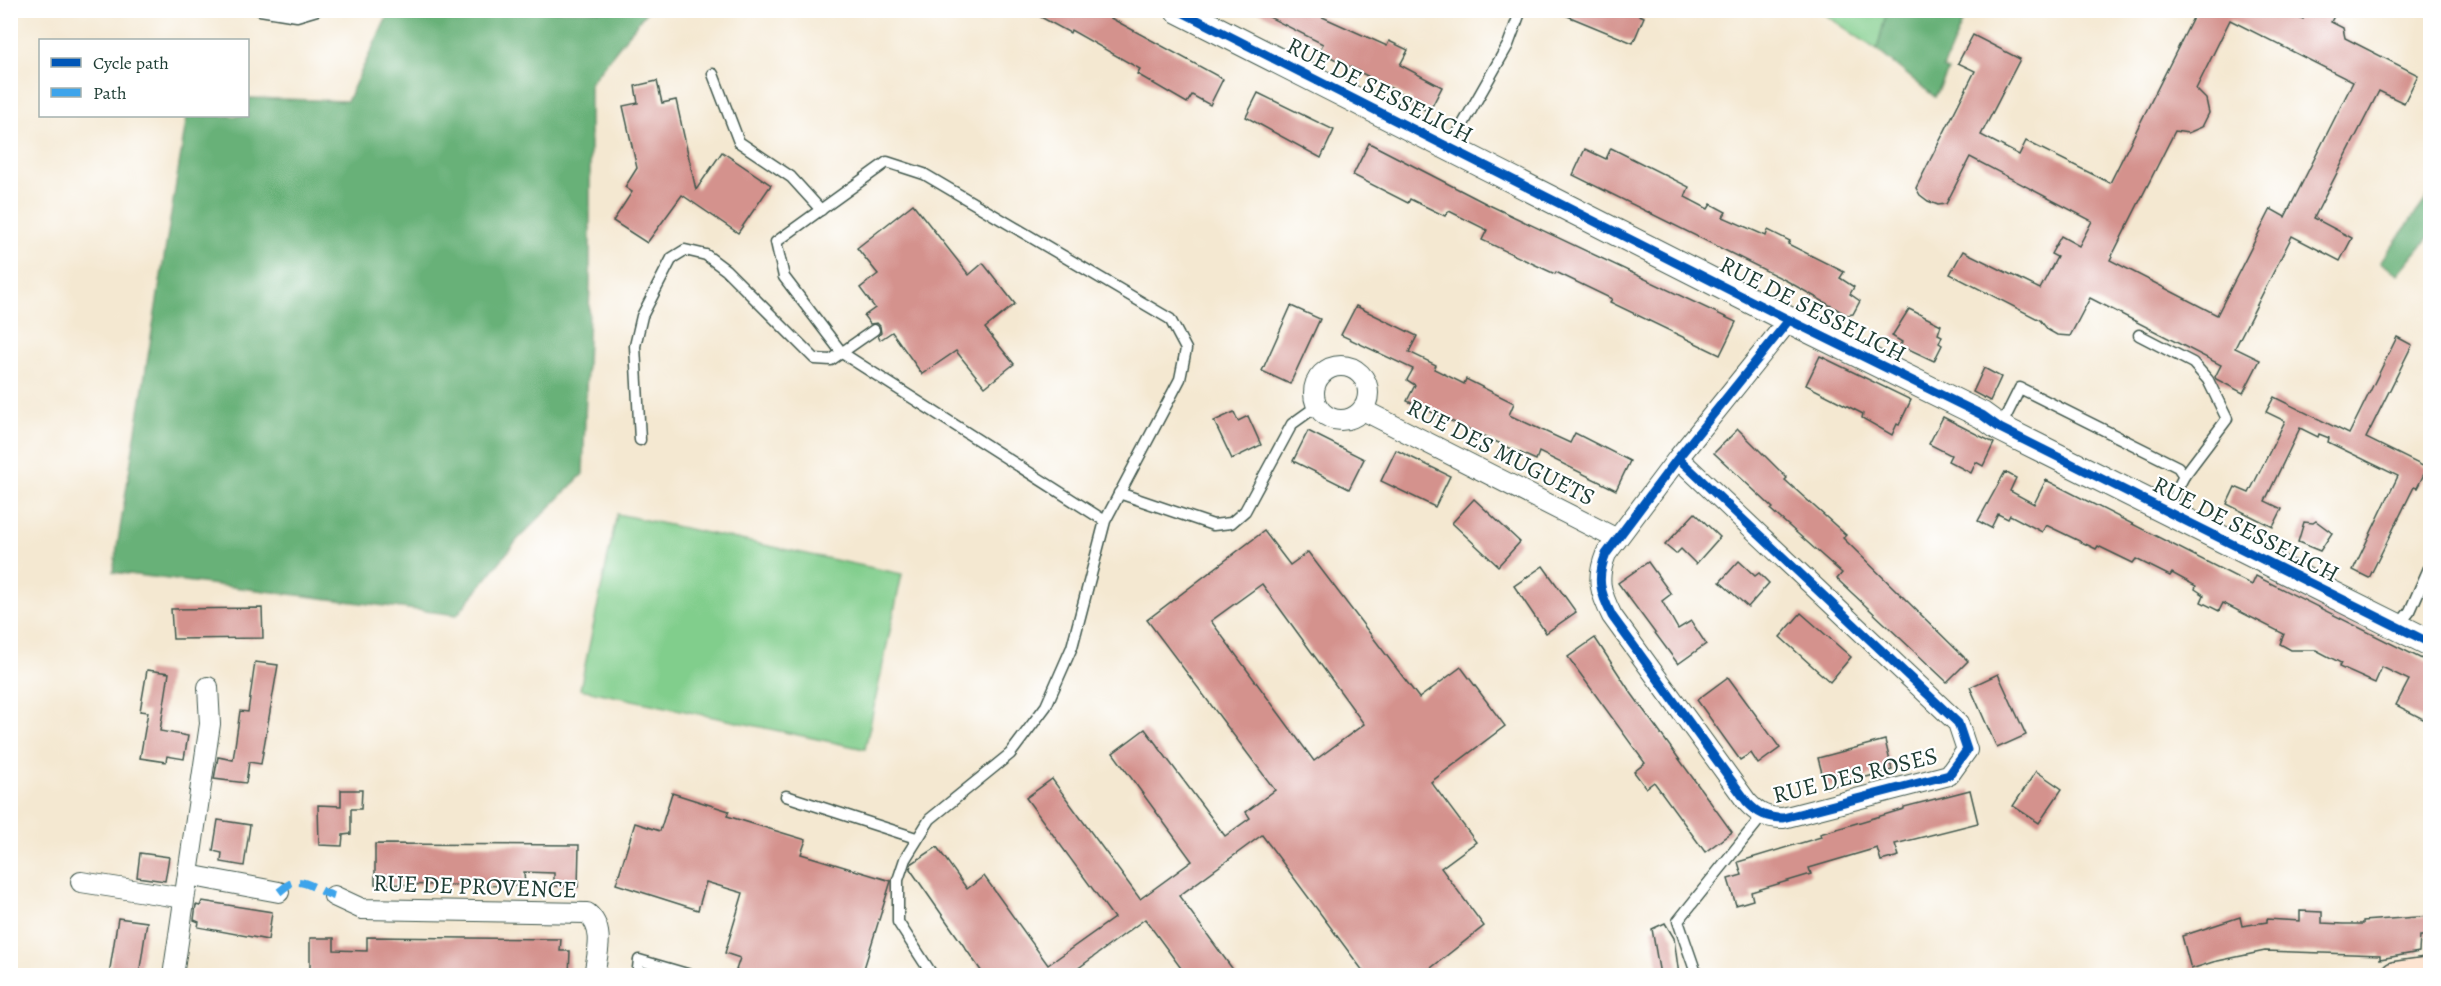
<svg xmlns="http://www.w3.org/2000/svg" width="2441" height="986" viewBox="0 0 2441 986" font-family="Alegreya,serif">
<rect width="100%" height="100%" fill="#fff"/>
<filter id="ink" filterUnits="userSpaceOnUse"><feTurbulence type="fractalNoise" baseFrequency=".0167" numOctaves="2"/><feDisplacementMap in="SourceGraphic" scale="12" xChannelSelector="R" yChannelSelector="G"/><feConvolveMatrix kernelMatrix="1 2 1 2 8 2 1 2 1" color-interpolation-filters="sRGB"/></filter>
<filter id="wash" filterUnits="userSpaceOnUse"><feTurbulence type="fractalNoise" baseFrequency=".008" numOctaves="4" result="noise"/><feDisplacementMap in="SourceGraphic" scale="24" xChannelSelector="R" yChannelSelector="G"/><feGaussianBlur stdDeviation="1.35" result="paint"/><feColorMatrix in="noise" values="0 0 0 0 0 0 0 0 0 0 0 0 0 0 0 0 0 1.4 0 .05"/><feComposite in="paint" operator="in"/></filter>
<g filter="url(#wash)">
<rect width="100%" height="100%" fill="#f4e8d1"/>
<!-- green -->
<g fill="#81ce8c" stroke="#508660" stroke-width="1.5">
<path d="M1820 11H1887L1877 50Z"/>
<path d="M617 514 902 574 865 749 580 689Z"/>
</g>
<!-- forest -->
<g fill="#68b178" stroke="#447756" stroke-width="1.5">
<path d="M390 11H647L590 83V283L583 474 518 539 457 615 113 572 187 116H248V98L347 101Z"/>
<path d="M1887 11H1967L1943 68 1948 71 1935 97 1877 50Z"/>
<path d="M2430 194V235L2398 274 2380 262Z"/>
</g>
<g id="blocks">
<!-- building -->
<g fill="#d4928d" fill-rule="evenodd">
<path d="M1028 10H1096L1223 79 1210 105 1192 95 1187 103 1137 74 1140 69 1071 30 1070 33Z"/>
<path d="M1255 10H1307L1387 46 1389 41 1408 50 1400 65 1442 87 1429 112 1411 103 1412 100 1404 95 1319 51 1323 44Z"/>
<path d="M1553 10H1628L1644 17 1633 43Z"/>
<path d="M2197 10H2286L2303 19 2307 10H2337L2331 22 2343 28 2345 38 2418 75 2404 103 2379 91 2314 218 2352 238 2340 261 2292 236 2235 348 2260 360 2243 393 2216 379 2215 377 2221 365 2090 298 2070 336 2057 335 2048 330 2040 320 1950 274 1963 251 2040 289 2057 257 2051 254 2061 236 2079 246 2092 221 1970 157 1946 204 1938 205 1928 201 1920 195 1916 188 1975 71 1958 63 1973 35 2020 59 1981 135 2019 155 2026 141 2110 183ZM2230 20 2353 82 2285 217 2271 209 2217 315 2110 260 2175 131 2188 133 2202 127 2209 113 2206 99 2196 89Z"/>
<path d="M657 81 662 103 676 100 696 190 722 152 771 185 738 233 682 195 647 243 613 221 632 192 625 187 637 168 623 106 638 103 635 86Z"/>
<path d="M1258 93 1334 130 1321 158 1246 117Z"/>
<path d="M1369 143 1487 204 1736 322 1720 355 1610 302 1612 299 1556 272 1555 274 1482 240 1487 230 1449 211 1445 216 1410 199 1408 203 1353 175Z"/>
<path d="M1611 148 1689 187 1685 197 1708 209 1711 204 1726 212 1723 217 1766 236 1768 230 1790 241 1788 244 1844 272 1840 278 1854 287 1850 294 1860 301 1853 314 1847 315 1787 281 1573 175 1585 149 1606 159Z"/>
<path d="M913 204 969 275 983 263 1015 304 985 328 1014 364 985 387 956 351 922 374 892 332 880 340 878 336 881 333 880 326 877 323 870 324 864 316 875 308 860 288 878 274 857 248Z"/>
<path d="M1291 306 1320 319 1290 384 1262 371Z"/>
<path d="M1356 306 1417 336 1409 352 1436 365 1434 369 1464 384 1466 379 1514 403 1509 415 1570 443 1575 433 1630 461 1616 490 1539 452 1536 460 1407 401 1415 385 1407 380 1413 369 1341 335Z"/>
<path d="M1909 309 1941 325 1938 334 1942 336 1939 343 1942 345 1934 361 1900 345 1902 342 1892 336Z"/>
<path d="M2397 337 2412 345 2366 438 2427 468 2417 488 2414 487 2369 578 2353 570 2398 476 2328 442 2329 438 2319 434 2318 437 2300 428 2265 501 2282 509 2273 527 2227 504 2235 487 2249 493 2285 421 2266 412 2274 397 2349 434Z"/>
<path d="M1820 356 1911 400 1899 425 1897 424 1892 435 1862 418 1863 414 1806 385Z"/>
<path d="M1984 368 2001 377 1990 401 1973 392Z"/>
<path d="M1234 412 1238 421 1248 416 1261 445 1232 459 1214 421Z"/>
<path d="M1943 417 1994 443 1983 466 1976 462 1971 473 1948 461 1951 455 1929 444Z"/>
<path d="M1738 429 1787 478 1785 480 1846 535 1843 538 1968 661 1947 682 1837 579 1842 573 1771 510 1773 508 1714 453Z"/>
<path d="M1308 431 1364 459 1349 489 1293 461Z"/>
<path d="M1396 450 1450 476 1435 507 1381 481Z"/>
<path d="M2005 472 2016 478 2010 491 2034 504 2046 480 2252 585 2256 576 2430 663V705L2423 719 2396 705 2409 680 2382 667 2375 683 2339 667 2341 663 2316 650H2291L2280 644 2284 634 2223 603 2219 611 2201 602 2204 595 2195 589 2196 586 2172 573 2170 576 2136 559 2133 563 2098 546 2096 549 2046 525 2042 532 2010 515 2008 519 1998 514 1991 528 1978 521Z"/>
<path d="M1474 499 1520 542 1498 566 1452 523Z"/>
<path d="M1695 513 1720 537 1696 564 1681 549 1676 554 1665 545Z"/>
<path d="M2316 521 2332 533 2320 551 2298 542 2304 522 2313 523Z"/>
<path d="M1264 531 1290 565 1308 552 1419 698 1461 667 1505 726 1431 782 1476 842 1441 868 1484 926 1422 975H1366L1262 835 1179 896 1237 975H1186L1145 919 1069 975H984L910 869 911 864 937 847 967 889 984 876 1048 965 1114 918 1026 798 1052 779 1140 899 1192 861 1113 753 1145 729 1225 836 1250 818 1246 812 1275 790 1147 620ZM1262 584 1364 724 1314 761 1211 621Z"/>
<path d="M1739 561 1755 576 1759 573 1769 583 1748 607 1720 582Z"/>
<path d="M1648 562 1671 594 1662 601 1678 629 1691 621 1706 644 1678 664 1618 583Z"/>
<path d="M1543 566 1576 612 1546 633 1514 586Z"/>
<path d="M262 608 263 638 173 639 171 609Z"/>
<path d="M1801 613 1851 657 1830 682 1780 637Z"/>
<path d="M1595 638 1629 690 1732 832 1705 852 1654 782 1646 788 1634 772 1645 763 1568 657Z"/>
<path d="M255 662 278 665 261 764 249 762 246 783 214 779 218 757 233 760 240 711 248 712Z"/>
<path d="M147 670 169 673 160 731 188 736 184 759 167 756 166 762 140 758 148 712 140 711Z"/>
<path d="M1998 674 2026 735 1997 748 1970 687Z"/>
<path d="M1728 677 1780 748 1758 764 1751 753 1740 760 1697 700Z"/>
<path d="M1885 740 1892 770 1826 788 1818 758Z"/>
<path d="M2036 771 2062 789 2039 823 2013 806Z"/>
<path d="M341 790H362L361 809H351V834L343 835 342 846 319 845 318 805 341 806Z"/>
<path d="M1970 790 1978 823 1895 844 1899 856 1881 861 1877 848 1809 868 1811 874 1751 892 1753 900 1736 905 1728 879 1742 875 1738 862 1821 837 1820 834 1904 809V807Z"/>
<path d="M672 793 729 811 727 816 806 840 801 854 891 881 862 975H755L736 970 740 958 725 953 743 893 706 882 698 910 616 884 635 823 660 831Z"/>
<path d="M218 820 250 825 244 866 221 862 222 853 213 851Z"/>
<path d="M375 844 579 845 578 887 554 886V873L524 872 525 886 375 884Z"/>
<path d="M140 853 169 857 165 881 137 877Z"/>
<path d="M202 901 272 912 268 940 198 927 199 922 194 920 196 905 200 906Z"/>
<path d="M2300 911 2322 912V923L2343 924H2363V921L2430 916V936H2420L2419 952 2380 959V955L2265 951 2213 962 2191 969 2182 936 2240 917 2242 926 2267 922V919L2300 921Z"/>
<path d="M118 918 147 922 139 975H109Z"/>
<path d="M1665 923 1674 938 1679 975H1660L1652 929Z"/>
<path d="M367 937 561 939 560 951H570L569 975H310V938H334V950L367 951Z"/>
</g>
</g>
</g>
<g filter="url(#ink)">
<use href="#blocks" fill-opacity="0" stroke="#3f574c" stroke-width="1.5"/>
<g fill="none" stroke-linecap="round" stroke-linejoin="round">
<!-- service casing -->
<g stroke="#3f574c" stroke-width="13">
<g id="service">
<path d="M260 10 297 16 317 10"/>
<path d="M713 74 739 142 791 177 821 210"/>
<path d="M1450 147 1508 45 1521 10"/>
<path d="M2139 335 2193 363 2208 380 2227 419 2184 476"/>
<path d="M2000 428 2020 388 2178 467 2184 476 2166 511"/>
<path d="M640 440 635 346 642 316 672 258 685 250 706 255 726 270 815 359 831 360 874 330"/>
<path d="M1119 493 1213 525 1231 523 1245 511 1292 424 1317 406"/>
<path d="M2398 626 2410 611 2430 566"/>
<path d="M786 796 916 838"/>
<path d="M637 976 639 960 694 976"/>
<path d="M933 976 898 922V880L905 859 930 819 1010 754 1046 706 1072 647 1105 521 1180 379 1186 349 1170 319 924 174 887 162 776 242 784 277 842 353 1105 521"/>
<path d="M1697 976 1678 921 1763 815"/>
</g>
</g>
<!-- minor casing -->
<g stroke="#3f574c" stroke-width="22">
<g id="minor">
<circle cx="1341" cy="393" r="27"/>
<path d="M1363 410 1617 539"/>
<path d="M1678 458 1958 723 1967 750 1949 775 1783 818C1767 818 1758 814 1747 802L1612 616C1600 592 1596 579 1606 554L1678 458 1789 320"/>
<path d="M188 875 279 892"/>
<path d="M81 882 184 898"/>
<path d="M334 896 362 909 587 913C606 929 597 954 594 976"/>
<path d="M173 976 210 724 208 687"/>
</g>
</g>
<!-- tertiary casing -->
<g stroke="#3f574c" stroke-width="28">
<path id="tertiary" d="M1178 10 1789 320 1982 415 2000 428 2430 643"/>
</g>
<!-- secondary casing -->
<g stroke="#3f574c" stroke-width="31">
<path id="secondary" d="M2395 976 2430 971"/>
</g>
<!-- service -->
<use href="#service" stroke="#fff" stroke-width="10"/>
<!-- minor -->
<use href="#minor" stroke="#fff" stroke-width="20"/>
<!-- tertiary -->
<use href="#tertiary" stroke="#fff" stroke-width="26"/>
<!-- secondary -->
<use href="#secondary" stroke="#fde4d1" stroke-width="28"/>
<!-- quiet -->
<path stroke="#3da4eb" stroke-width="8" stroke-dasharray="15 8" stroke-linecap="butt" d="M279 892C283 889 288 884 292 883 305 878 321 893 334 896"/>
<!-- cycleway casing -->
<g stroke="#fff" stroke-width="13">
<g id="cycleway">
<path d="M1178 10 1789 320 1982 415 2000 428 2430 643"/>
<path d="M1678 458 1958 723 1967 750 1949 775 1783 818C1767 818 1758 814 1747 802L1612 616C1600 592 1596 579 1606 554L1678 458 1789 320"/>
</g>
</g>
<!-- cycleway -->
<use href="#cycleway" stroke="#0057b8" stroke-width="9"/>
</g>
</g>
<g text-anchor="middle" stroke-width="4.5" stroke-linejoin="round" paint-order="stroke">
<!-- street labels -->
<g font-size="24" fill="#1f3d34" stroke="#fff">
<text transform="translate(1380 90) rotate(27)" y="8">RUE DE SESSELICH</text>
<text transform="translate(1813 309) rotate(27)" y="8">RUE DE SESSELICH</text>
<text transform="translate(1501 452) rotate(27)" y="8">RUE DES MUGUETS</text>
<text transform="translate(2246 529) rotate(27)" y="8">RUE DE SESSELICH</text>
<text transform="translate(1855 775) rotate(-14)" y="8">RUE DES ROSES</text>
<text transform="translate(475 886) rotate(2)" y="8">RUE DE PROVENCE</text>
</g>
</g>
<!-- margin -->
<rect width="2441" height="986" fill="none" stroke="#fff" stroke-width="36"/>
<!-- legend -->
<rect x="39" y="39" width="210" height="78" fill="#ffffff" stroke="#a5b1ae" stroke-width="1.5"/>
<rect x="51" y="58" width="30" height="9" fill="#0057b8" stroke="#a5b1ae" stroke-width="1.5"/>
<text x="93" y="69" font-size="18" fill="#1f3d34">Cycle path</text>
<rect x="51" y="88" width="30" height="9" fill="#3da4eb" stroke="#a5b1ae" stroke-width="1.5"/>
<text x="93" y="99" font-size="18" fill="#1f3d34">Path</text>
</svg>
